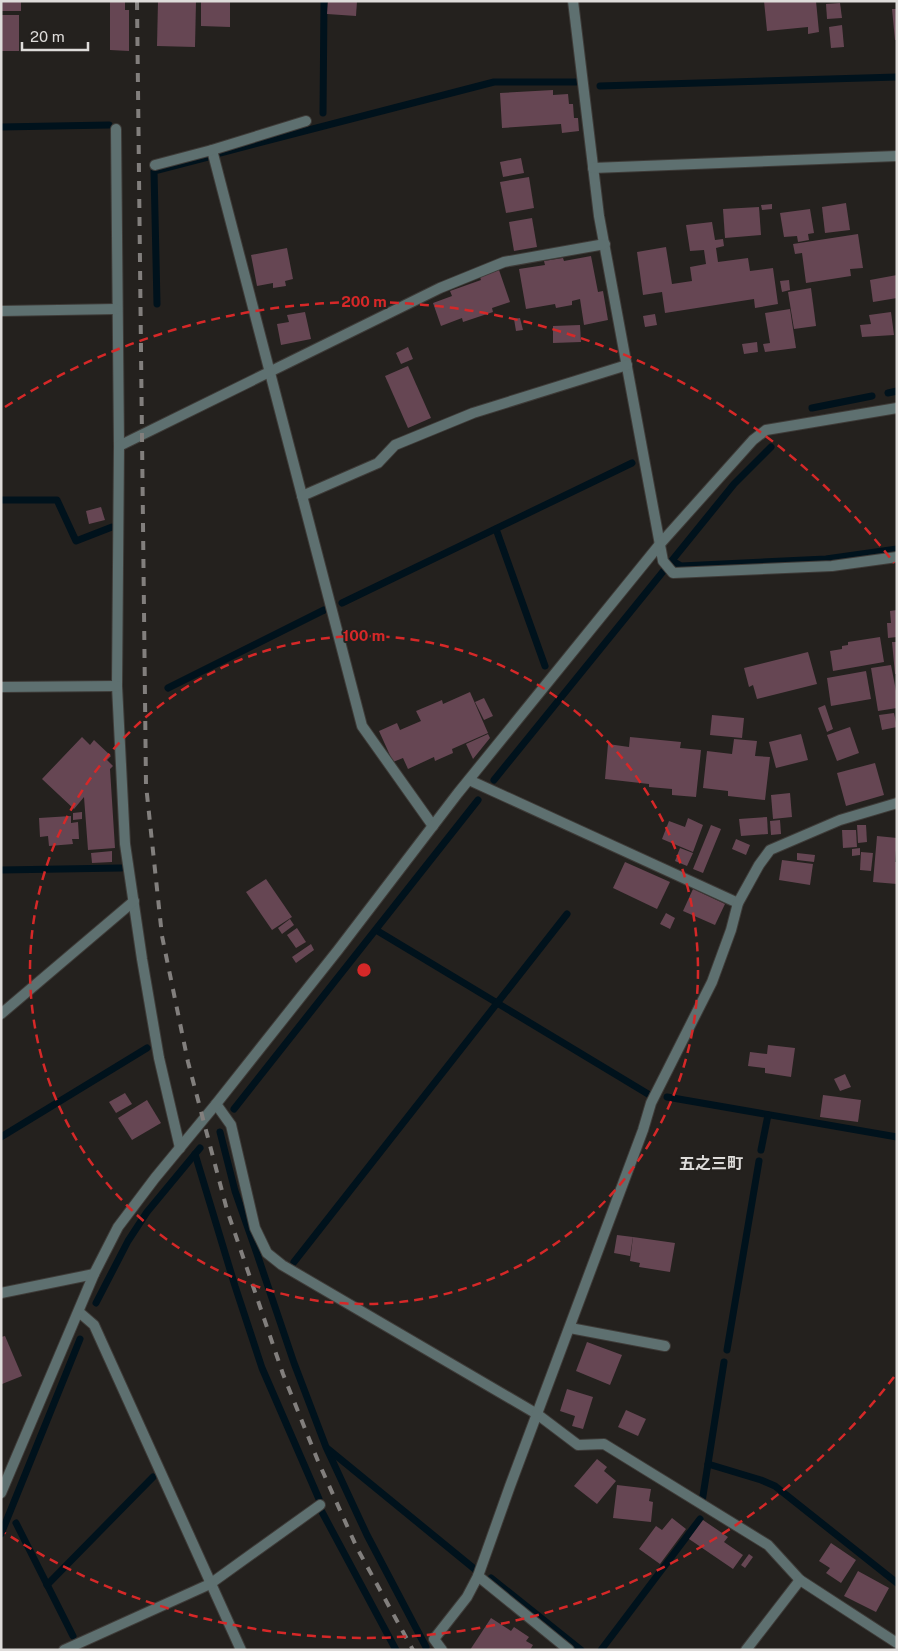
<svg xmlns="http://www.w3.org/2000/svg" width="898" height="1651" viewBox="0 0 898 1651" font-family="'Public Sans','Noto Sans JP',sans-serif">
<rect width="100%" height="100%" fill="#24211e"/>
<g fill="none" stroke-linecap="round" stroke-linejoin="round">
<!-- stream -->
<g stroke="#00121c" stroke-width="7">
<path d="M600 86 897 77"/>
<path d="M323 113 324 1"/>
<path d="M1 127 109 125"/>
<path d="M220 153 494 82H576"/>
<path d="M157 304 154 171 208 157"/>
<path d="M888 393 897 391"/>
<path d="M812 408 872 396"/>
<path d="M1 500H57L76 541 112 527"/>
<path d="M496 529 545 666"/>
<path d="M676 563 681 566 826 559 897 549"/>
<path d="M342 603 632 463"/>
<path d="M168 688 324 610"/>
<path d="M494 780 734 484 771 447"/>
<path d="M1 870 121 868"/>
<path d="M376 930 653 1097"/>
<path d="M667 1097 897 1137"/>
<path d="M234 1109 478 800"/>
<path d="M220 1132 235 1191 255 1248 294 1363 326 1447 367 1535 426 1647"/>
<path d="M1 1137 147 1048"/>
<path d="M761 1150 768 1115"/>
<path d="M195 1154 235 1286 262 1368 319 1499"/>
<path d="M294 1262 567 914"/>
<path d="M96 1303 128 1241 147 1212 200 1148"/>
<path d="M727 1350 759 1161"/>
<path d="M328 1449 477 1571"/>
<path d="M708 1464 761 1480 775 1486 897 1583"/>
<path d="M702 1502 724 1362"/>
<path d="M322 1512 396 1650"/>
<path d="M16 1523 73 1636"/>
<path d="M1 1534 80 1339"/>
<path d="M491 1578 581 1650"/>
<path d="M47 1585 153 1477"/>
<path d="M601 1650 700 1519"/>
</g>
</g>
<!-- building -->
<g fill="#664653">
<rect x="1" y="1" width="20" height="10"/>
<path d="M110 1H125V10H129V51L110 50Z"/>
<path d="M158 1H196L195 47 157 46Z"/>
<path d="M201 1H230V27L201 26Z"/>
<path d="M328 1H357L356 16 327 14Z"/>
<path d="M764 1H816L819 32 808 34V27L767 31Z"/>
<path d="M840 3 842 18 827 19 826 4Z"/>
<path d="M892 9H897V40H895Z"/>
<rect x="1" y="15" width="18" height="36"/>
<path d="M842 25 844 47 831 48 829 27Z"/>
<path d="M553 90V95L568 94 569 104H573L574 118H578L579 131 562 133 561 124 502 128 500 93Z"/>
<path d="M521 158 524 173 503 177 500 162Z"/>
<path d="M529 177 534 208 506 213 500 182Z"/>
<path d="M846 203 850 230 825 233 822 207Z"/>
<path d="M772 204V209L762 210 761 205Z"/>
<path d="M759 207 761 235 725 238 723 209Z"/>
<path d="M810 209 814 233 808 234 809 240 798 242 797 236 784 237 780 213Z"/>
<path d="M532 218 537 247 514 251 509 222Z"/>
<path d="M712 222 715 240 723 239 724 246 716 248 718 262 748 258 750 271 773 268 778 304 755 308 754 299 665 313 662 292 643 295 637 252 666 247 672 284 692 281 690 267 706 264 704 250 690 251 686 225Z"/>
<path d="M858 234 863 268 850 269 851 276 806 283 802 253 795 254 793 244Z"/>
<path d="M287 248 293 279 285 281 286 286 273 288V283L257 286 251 255Z"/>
<path d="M591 256 598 292 603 291 608 320 584 325 580 299 572 301V305L556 308 555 304 526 309 519 269 545 265 544 261 563 258 564 261Z"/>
<path d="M499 270 510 302 492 308 493 312 463 322 462 318 441 326 433 303 452 296 450 291 481 280 480 277Z"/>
<path d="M897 275V298L873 302 870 280Z"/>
<path d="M789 280 790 290 782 292 780 281Z"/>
<path d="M811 288 816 326 794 329 788 292Z"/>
<path d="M790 309 796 348 765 352 763 344 770 343 765 313Z"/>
<path d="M305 312 311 339 281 345 277 324 289 322 287 315Z"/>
<path d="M891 312 894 335 862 337 860 325 871 324 869 315Z"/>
<path d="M655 314 657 325 645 327 643 316Z"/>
<path d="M520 318 523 330 516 331 514 319Z"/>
<path d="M580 325 581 342 553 343V326Z"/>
<path d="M757 342 758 352 744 354 742 344Z"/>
<path d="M408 347 413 359 401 364 396 353Z"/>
<path d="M408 366 431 418 408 428 385 376Z"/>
<path d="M101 507 105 520 89 524 86 511Z"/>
<path d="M897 610V637L888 638 887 623H891L890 611Z"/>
<path d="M880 637 884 662 833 671 830 651 842 649V646L848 645V642Z"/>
<path d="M892 642H897V674H895Z"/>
<path d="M808 652 817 684 757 699 753 685 749 687 744 668Z"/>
<path d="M891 665 897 696V708L878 711 871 668Z"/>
<path d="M866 671 871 699 831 706 827 678Z"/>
<path d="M470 692 488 733 452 749 453 753 435 761 434 757 408 769 403 758 393 762 379 731 397 723 400 730 421 721 416 711 442 700 443 704Z"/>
<path d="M484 698 493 716 484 720 475 702Z"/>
<path d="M825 705 833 729 827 732 818 708Z"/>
<path d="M894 713 897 727 882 730 879 715Z"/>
<path d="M712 715 744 718 742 738 710 735Z"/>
<path d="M850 727 859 753 837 761 827 735Z"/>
<path d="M488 734 490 738 473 759 466 744Z"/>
<path d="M801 734 808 760 776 768 769 742Z"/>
<path d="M82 737 90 745 94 740 111 756 107 760 113 766 110 769 115 848 88 850 84 797 74 809 42 779Z"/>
<path d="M630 737 681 742 680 748 701 750 696 797 672 795V789L649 787V784L605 779 608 744 629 747Z"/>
<path d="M734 739 757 741 755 756 770 757 765 800 728 796V791L703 788 707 751 732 754Z"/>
<path d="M875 763 884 795 846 806 837 773Z"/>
<path d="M790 793 792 817 773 819 771 795Z"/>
<path d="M82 812V819L73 820V813Z"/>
<path d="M71 816V823L78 822 79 839H72L73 844 49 846 48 836 40 837 39 818Z"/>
<path d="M767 817 768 834 741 836 739 819Z"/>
<path d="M688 818 703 825 693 852 662 839 669 821 685 827Z"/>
<path d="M780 820 781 834 771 835 770 821Z"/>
<path d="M711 825 721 829 703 873 693 869Z"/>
<path d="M857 825H866L867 842 858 843Z"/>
<path d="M842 830H856L857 847 843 848Z"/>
<path d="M877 836 897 838 895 862H897V884L873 882Z"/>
<path d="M736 839 750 845 746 855 732 849Z"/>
<path d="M680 848 693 853 687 866 675 861Z"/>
<path d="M860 848V855L852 856V849Z"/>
<path d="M112 851V862L92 863 91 853Z"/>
<path d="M861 852 873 853 871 871 860 870Z"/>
<path d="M797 853 815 855 814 862 797 860Z"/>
<path d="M782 860 813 864 810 885 779 880Z"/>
<path d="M625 862 670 882 657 909 613 888Z"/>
<path d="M266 879 292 917 272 930 246 892Z"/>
<path d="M693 889 725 904 715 925 683 911Z"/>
<path d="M666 913 675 918 670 929 660 924Z"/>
<path d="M290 919 294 925 282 934 278 928Z"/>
<path d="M297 928 306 942 296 948 287 935Z"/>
<path d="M311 944 314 950 296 963 292 957Z"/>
<path d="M768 1045 795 1048 791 1077 765 1073V1068L748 1066 750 1052 767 1054Z"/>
<path d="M845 1074 851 1087 840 1091 834 1079Z"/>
<path d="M125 1093 132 1104 116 1113 109 1102Z"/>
<path d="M823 1095 861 1100 858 1122 820 1117Z"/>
<path d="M147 1100 161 1123 132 1140 118 1118Z"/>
<path d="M617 1235 633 1237 630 1256 614 1253Z"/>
<path d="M633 1237 675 1243 670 1272 639 1267 640 1263 630 1261Z"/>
<path d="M5 1336 22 1376 2 1384 1 1337Z"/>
<path d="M587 1342 622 1355 610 1385 576 1371Z"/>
<path d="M567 1389 593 1397 583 1429 572 1426 575 1416 560 1411Z"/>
<path d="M626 1410 646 1419 638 1436 618 1427Z"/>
<path d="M597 1459 607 1467 604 1471 616 1481 597 1504 574 1486Z"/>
<path d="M617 1485 651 1489 649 1501 653 1502 651 1522 613 1518Z"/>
<path d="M672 1518 686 1529 660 1564 639 1549 656 1526 662 1530Z"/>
<path d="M703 1520 728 1537 724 1542 743 1555 733 1569 689 1539Z"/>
<path d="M831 1543 856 1560 841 1583 826 1573 830 1568 819 1561Z"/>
<path d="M749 1554 753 1557 745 1568 741 1565Z"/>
<path d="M858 1571 889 1588 876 1612 844 1596Z"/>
<path d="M491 1618 511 1631 514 1627 529 1637 526 1641 533 1645 530 1650H470Z"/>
</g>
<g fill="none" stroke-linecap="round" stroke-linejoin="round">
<!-- minor casing -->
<g stroke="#3e3b38" stroke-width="12">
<g id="minor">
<path d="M573 1 599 216 663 561 673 573 832 566 897 557"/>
<path d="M116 129 119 446 117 686 125 844 142 959 159 1058 180 1148"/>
<path d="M212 150 362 726 433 826"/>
<path d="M155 165 212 150 306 121"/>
<path d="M593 168 897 156"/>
<path d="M1 311 116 309"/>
<path d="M119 446 440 288 504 262 605 244"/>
<path d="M302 496 378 463 395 445 473 413 627 365"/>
<path d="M1 687 117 686"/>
<path d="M469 780 738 903"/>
<path d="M1 1014 134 901"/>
<path d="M216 1104 231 1125 255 1228 267 1253 282 1265 537 1414 578 1445 604 1444 768 1545 800 1580 897 1643"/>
<path d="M1 1293 94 1274"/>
<path d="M79 1312 94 1325 241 1650"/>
<path d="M570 1328 665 1346"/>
<path d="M1 1493 94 1274 118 1227 155 1178 216 1104 338 950 458 793 660 544 753 440 766 430 897 408"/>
<path d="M478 1576 569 1650"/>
<path d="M64 1650 210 1584 320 1505"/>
<path d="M442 1650 434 1639 467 1597 478 1576 510 1486 643 1130 651 1103 712 982 731 930 738 903 759 865 770 850 840 820 897 803"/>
<path d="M746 1650 800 1580"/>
</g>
</g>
<!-- minor -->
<use href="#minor" stroke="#5e7070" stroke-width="10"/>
<!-- rail -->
<path stroke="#827f7d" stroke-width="4" stroke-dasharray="9 9" stroke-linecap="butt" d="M137 1 146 785 162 936 188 1062 227 1210 283 1374 318 1461 357 1548 413 1650"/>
</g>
<!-- distance rings -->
<g fill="none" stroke="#d62828" stroke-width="2.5" stroke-dasharray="9 6">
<circle cx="364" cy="970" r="334"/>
<path d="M894 1377A668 668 0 0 1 5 1533M5 407A668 668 0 0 1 894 563"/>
</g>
<g text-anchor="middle" stroke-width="4" stroke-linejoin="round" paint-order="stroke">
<!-- quarter labels -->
<g font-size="16" font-weight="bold" fill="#dedcda" stroke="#24211e">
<text x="711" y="1169">五之三町</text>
</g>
</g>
<circle cx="364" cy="970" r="8" fill="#d62828" stroke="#24211e" stroke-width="2.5"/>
<g font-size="15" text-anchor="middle" font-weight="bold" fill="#d62828" stroke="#24211e" stroke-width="4" stroke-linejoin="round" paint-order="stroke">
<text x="364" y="307">200 m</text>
<text x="364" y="641">100 m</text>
</g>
<!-- border -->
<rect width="898" height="1651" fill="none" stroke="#dedcda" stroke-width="5"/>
<!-- scale -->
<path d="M22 42v8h66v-8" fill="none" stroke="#dedcda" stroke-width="2.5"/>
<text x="30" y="42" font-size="15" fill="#dedcda" stroke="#24211e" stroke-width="4" paint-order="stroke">20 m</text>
</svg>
